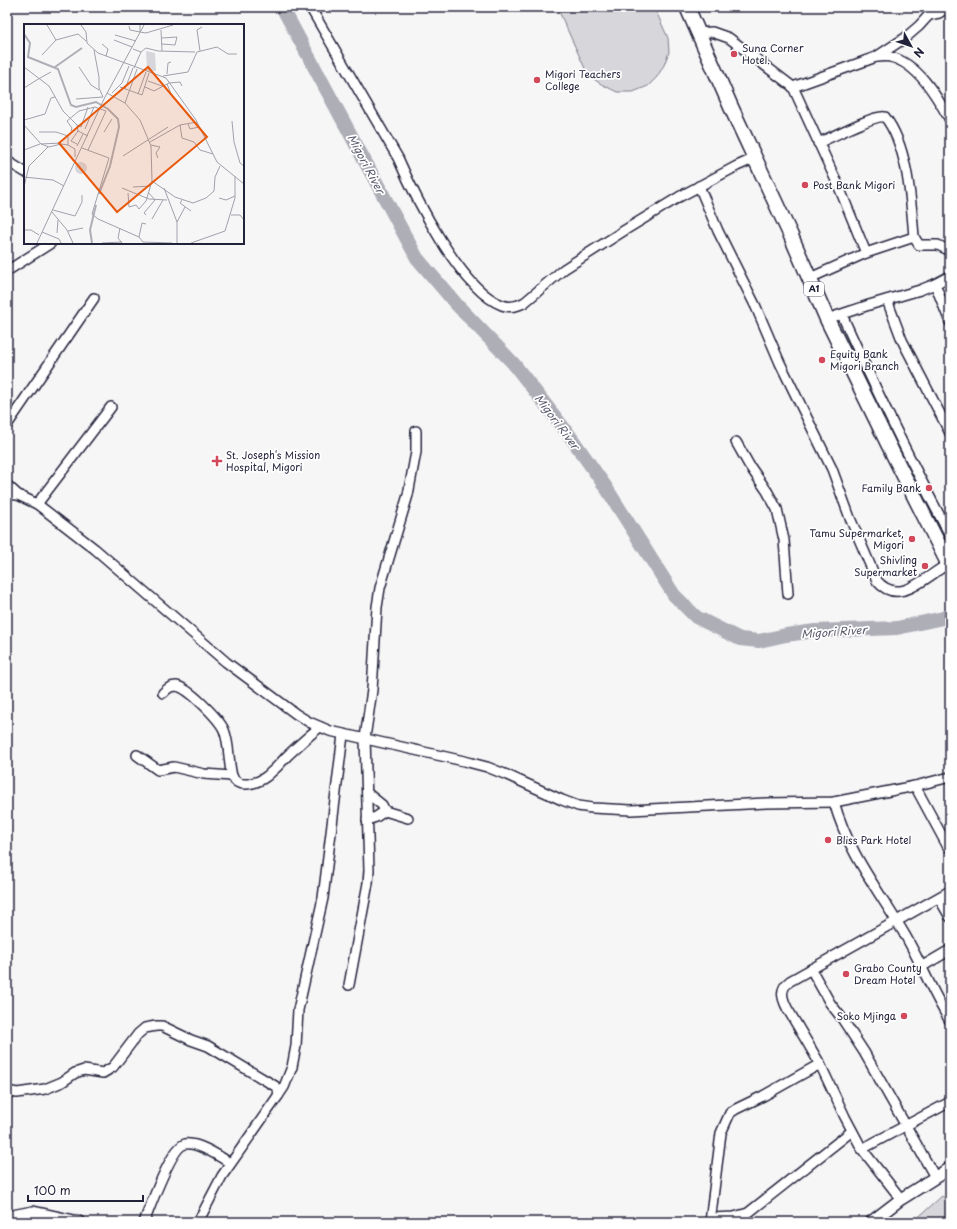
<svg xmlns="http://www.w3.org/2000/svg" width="957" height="1229" viewBox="0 0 957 1229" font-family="'Playpen Sans',sans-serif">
<rect width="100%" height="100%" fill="#f6f6f7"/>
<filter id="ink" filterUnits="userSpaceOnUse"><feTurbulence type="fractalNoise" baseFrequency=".025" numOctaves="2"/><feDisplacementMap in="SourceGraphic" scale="8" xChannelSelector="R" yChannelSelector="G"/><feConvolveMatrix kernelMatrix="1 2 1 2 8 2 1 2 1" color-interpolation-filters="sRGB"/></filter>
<g filter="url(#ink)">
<!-- green -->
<g fill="#d7d7db" stroke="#7c7c8b">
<path d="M557 7H654L668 38 669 52 664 65 657 77 648 86 633 92H617L601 84 588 75Z"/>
<path d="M942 1196 950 1202V1222H913Z"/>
</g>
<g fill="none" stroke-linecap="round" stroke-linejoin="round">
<!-- river -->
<path stroke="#aeaeb7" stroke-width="14" d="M282 7 417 258 457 305 513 363 570 436 605 486 674 595 696 617 740 639 759 641 786 635 815 631 897 628 943 618 950 615"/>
<!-- minor casing -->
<g stroke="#22223b" stroke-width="12">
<g id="minor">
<path d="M310 7 398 158C415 197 461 290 502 305 510 308 518 306 525 302L564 269 625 230 679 197 737 166 755 158"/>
<path d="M929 15 939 13 948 7"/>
<path d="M698 33 712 32 729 38 793 87 876 57 905 38 919 26 929 15 932 7"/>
<path d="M877 57C881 57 886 56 890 57 918 63 937 97 950 120"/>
<path d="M793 87 839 187 866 253"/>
<path d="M818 143C830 138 876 114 885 117 908 146 911 201 914 237"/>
<path d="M7 161 25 172"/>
<path d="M699 186 718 231 756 307 780 363 832 469 850 518 877 581C900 608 928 574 950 563"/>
<path d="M7 271 51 243"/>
<path d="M950 276 935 284 950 322"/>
<path d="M810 278 866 253 914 237 919 245H938L950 251"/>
<path d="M887 300 902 340 950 433"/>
<path d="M842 315C876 390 911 463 950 535"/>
<path d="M827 319 869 305 920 290 935 284"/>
<path d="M7 425 94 298"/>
<path d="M736 442 749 465 767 491 777 509 784 540 788 594"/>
<path d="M7 485 18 495"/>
<path d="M7 494 18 495 37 504 95 549 226 662 296 714 309 722 330 731 464 761 487 767 507 775 562 800 578 806 592 808 631 810 766 803 834 802 915 786 950 777"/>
<path d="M37 504 111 407"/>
<path d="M163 693C167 689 170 686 176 686 188 687 219 719 224 730 230 745 228 761 232 776 238 790 258 783 267 776 274 770 281 763 287 756 298 746 308 736 320 727"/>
<path d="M137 755 158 770 174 767 204 774 232 776"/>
<path d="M915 786 948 847"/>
<path d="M367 793 382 805 385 811 408 818"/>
<path d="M834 802C849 855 878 889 905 935 921 963 933 994 950 1021"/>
<path d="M367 820 376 817 385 811"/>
<path d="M939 898 950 917"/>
<path d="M921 967 950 950"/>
<path d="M811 969 830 1003 841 1017 864 1052 935 1177"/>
<path d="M349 985 368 883 369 870 365 738 372 690 377 607 380 588 408 495 416 452V431"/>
<path d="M7 1091 17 1093 45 1089 62 1082 75 1073 84 1070 103 1073 113 1067 138 1034 145 1028 156 1026H162L191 1040 208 1046 275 1086 279 1091 278 1096 222 1176 198 1222"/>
<path d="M278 1096 284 1087 292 1067 296 1046 298 1010 323 898 343 735"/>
<path d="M862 1149 950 1102"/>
<path d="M901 1199 862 1149 845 1117 820 1064 787 1008C782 998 779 989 790 981L950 891"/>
<path d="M711 1218 734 1217 748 1213 852 1131"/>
<path d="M144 1222C150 1208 171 1147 185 1144 198 1142 219 1156 230 1163"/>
<path d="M710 1222 721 1133 730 1113 736 1109 763 1096 820 1064"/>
</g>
</g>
<!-- tertiary casing -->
<g stroke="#22223b" stroke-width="14">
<g id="tertiary">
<path d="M7 1217 33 1212 79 1222"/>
<path d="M871 1222 901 1199 950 1168"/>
</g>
</g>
<!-- trunk casing -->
<g stroke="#22223b" stroke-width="17">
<path id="trunk" d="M687 7 731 107 791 236 827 319 893 454 950 567"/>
</g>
<!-- minor -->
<use href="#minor" stroke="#fff" stroke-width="9"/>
<!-- tertiary -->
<use href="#tertiary" stroke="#fff" stroke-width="11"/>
<!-- trunk -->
<use href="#trunk" stroke="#fff" stroke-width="14"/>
</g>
</g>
<!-- markers -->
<g fill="#d1495b" stroke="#fff" stroke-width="1.5">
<circle cx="734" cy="54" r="4"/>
<circle cx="537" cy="80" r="4"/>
<circle cx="805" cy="185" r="4"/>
<circle cx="822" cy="360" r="4"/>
<path d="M215 455h4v4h4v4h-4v4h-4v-4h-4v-4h4z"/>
<circle cx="929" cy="488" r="4"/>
<circle cx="912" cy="539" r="4"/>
<circle cx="925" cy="566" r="4"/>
<circle cx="828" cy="840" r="4"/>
<circle cx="846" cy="974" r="4"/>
<circle cx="904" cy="1016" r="4"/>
</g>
<g text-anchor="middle" stroke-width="3.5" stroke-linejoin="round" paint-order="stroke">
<!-- shield labels -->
<rect fill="#fff" stroke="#646476" stroke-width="1" x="804" y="282" width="20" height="14" rx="3"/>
<g font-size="9" font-weight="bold" fill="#22223b">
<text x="814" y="292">A1</text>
</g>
<!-- poi labels -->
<g font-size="10" fill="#22223b" stroke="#fff" text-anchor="start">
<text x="742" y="52">Suna Corner<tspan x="742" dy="12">Hotel.</tspan></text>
<text x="545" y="78">Migori Teachers<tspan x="545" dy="12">College</tspan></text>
<text x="813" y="189">Post Bank Migori</text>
<text x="830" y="358">Equity Bank<tspan x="830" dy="12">Migori Branch</tspan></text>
<text x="226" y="459">St. Joseph's Mission<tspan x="226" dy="12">Hospital, Migori</tspan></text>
<text x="921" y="492" text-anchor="end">Family Bank</text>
<text x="904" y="537" text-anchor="end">Tamu Supermarket,<tspan x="904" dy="12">Migori</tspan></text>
<text x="917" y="564" text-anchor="end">Shivling<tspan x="917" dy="12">Supermarket</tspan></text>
<text x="836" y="844">Bliss Park Hotel</text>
<text x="854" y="972">Grabo County<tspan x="854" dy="12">Dream Hotel</tspan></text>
<text x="896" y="1020" text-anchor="end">Soko Mjinga</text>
</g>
<!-- water labels -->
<g font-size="11" font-style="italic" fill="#5a5a6d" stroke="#fff">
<text transform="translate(366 164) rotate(62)" y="4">Migori River</text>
<text transform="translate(557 422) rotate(53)" y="4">Migori River</text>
<text transform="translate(834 632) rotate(-4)" y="4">Migori River</text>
</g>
</g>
<!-- overview -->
<g transform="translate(24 24)">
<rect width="220" height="220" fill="#f6f6f7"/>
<path d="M122 27 131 29 132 47H123ZM51 144a6 6 0 1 1 12 0a6 6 0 1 1-12 0Z" fill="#d7d7db"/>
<path fill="none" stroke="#aeaeb7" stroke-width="2" d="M0 10 6 19 4 33 34 45 47 81 52 83 72 78 84 85 94 95 95 103 86 142 75 170M31 43 58 24M68 219 66 206 72 181"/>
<path fill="none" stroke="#a1a1ac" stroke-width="1" d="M23 1 32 16 54 10 62 17M57 1 62 8 63 19 74 29 142 54 172 96 193 138 220 160M116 1V8L122 9 149 1M105 2 106 6 116 8M137 6 138 27M91 11 112 17M138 14 153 13 151 21 138 20M90 16 108 23M78 20 84 25 82 32M109 25 117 28 122 24 134 27 171 28M70 26 75 53V64L79 73M176 27 173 6 178 3M18 31 32 16M0 43 25 62 39 87 53 101 54 107 64 112M55 43 67 61 75 66M110 44 117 28M143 50 144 39 147 38M139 52 164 48 173 28 193 23 204 30H213M16 54 27 48M124 57 138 62M145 59 156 58 158 62M143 60 148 72M96 63 118 71 125 49M121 63 130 67 145 59M0 64 16 54M101 65 109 44M83 69 101 79 116 96 127 122 128 157 151 173 169 179 182 174 190 167 191 153 196 142M88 69 98 59 105 42M114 70 122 48M52 75 79 73M101 79 113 45M0 96 21 90 27 74 31 73M208 97 210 118 216 139 220 142M173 98 156 101 158 114 170 118 176 126 189 130M164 100 166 105 175 103M0 101 17 120 25 123 37 120 44 121 51 125V133M53 101 57 103 64 83M61 105 70 83M47 107 48 104 43 97 55 87 71 83 82 87 64 126M15 108H32L44 112M80 108 88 95M126 118 156 101M17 120 37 119M53 120 47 117 54 107M44 121V112L53 103M127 121 136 123 132 129 134 134M53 122 59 110M58 124 85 134 68 190 74 195 115 213 119 218 148 219M0 126 16 120M99 132 144 103M0 153 29 156 40 162M0 163 5 142 24 123M109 163 127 162M98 164 125 175 143 176M140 164 153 198V219M104 169 105 183 112 181 115 185 122 177 128 157M195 174 202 176 211 172M158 176 156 179 167 187M29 186 51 192 58 178V171M28 188 43 206 49 219M122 191 120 189 131 176 124 168M207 191H216L220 196M128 195 139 176M153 198 161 183M96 204 94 214 98 219M0 206H7L15 211M44 207 59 204M18 208 35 215 37 219M33 209 34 196M115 213 118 199 122 200M13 219 81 73 120 1M78 219 98 218M167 219 201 207 211 174V152"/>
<path fill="#e8590c" fill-opacity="0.15" stroke="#e8590c" stroke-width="2" d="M124 43 183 113 93 188 35 119Z"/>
<rect width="220" height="220" fill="none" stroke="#22223b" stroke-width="2"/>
</g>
<!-- margin -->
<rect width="957" height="1229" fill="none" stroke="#fff" stroke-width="24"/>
<rect x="12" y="12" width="933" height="1205" fill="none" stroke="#22223b" stroke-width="1.5" filter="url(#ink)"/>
<!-- north arrow -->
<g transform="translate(911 46) rotate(130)" stroke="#ffffff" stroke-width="3" paint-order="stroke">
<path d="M0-3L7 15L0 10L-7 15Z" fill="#22223b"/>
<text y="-6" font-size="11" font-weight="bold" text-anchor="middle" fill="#22223b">N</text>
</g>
<!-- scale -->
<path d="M28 1195v6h115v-6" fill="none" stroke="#22223b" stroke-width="2"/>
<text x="34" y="1195" font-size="12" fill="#22223b" stroke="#ffffff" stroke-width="3" paint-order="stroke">100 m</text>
</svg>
